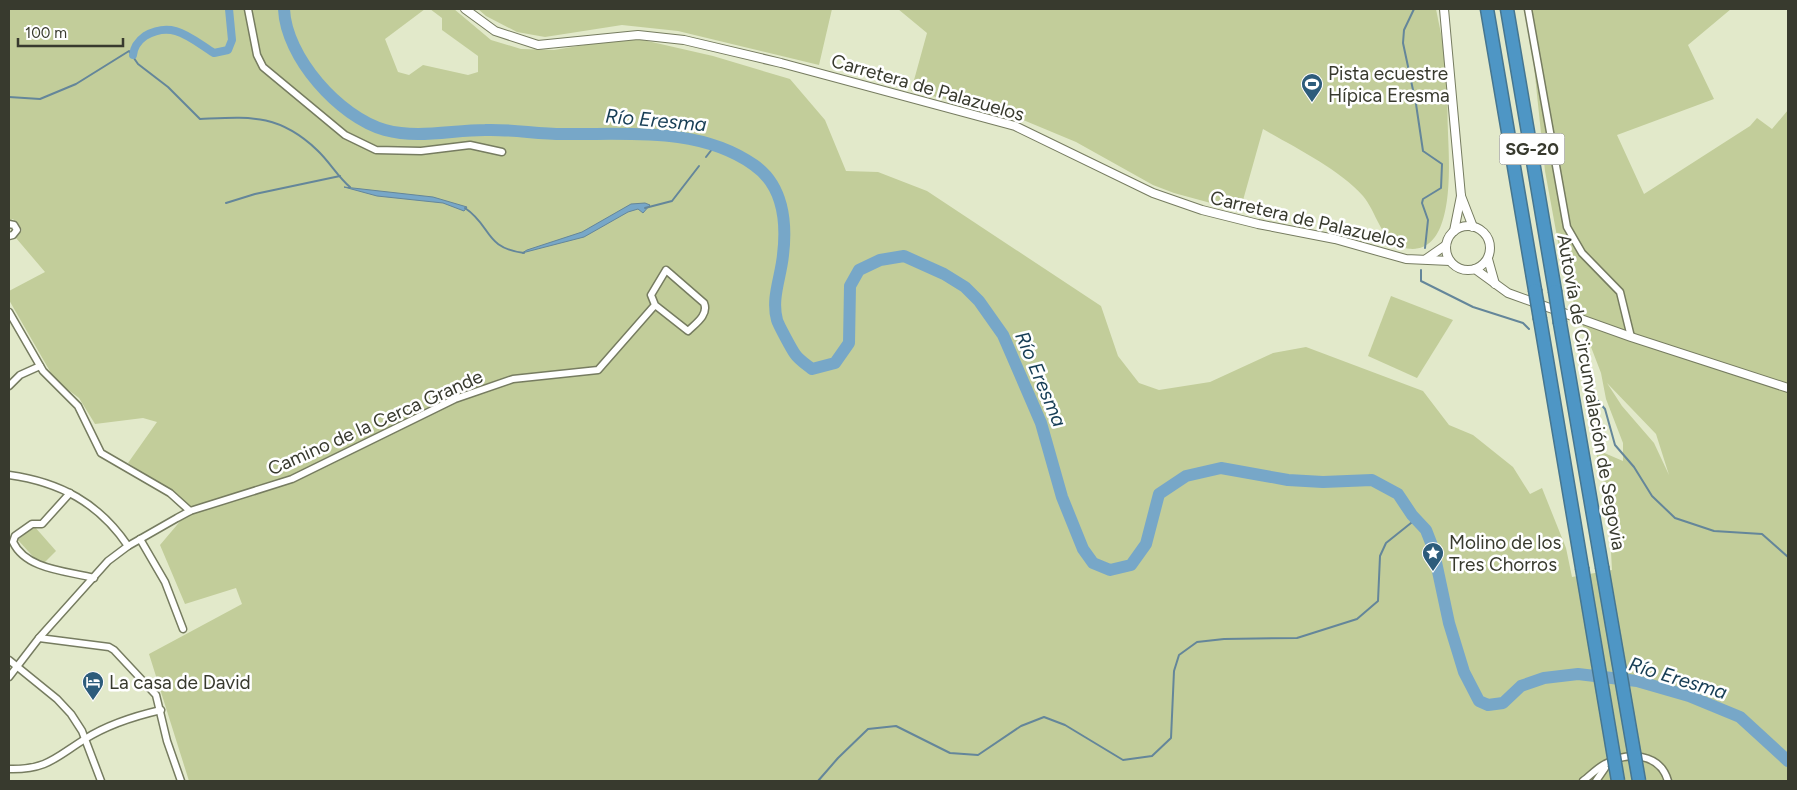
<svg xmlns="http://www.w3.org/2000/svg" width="1797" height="790" viewBox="0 0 1797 790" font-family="Figtree,sans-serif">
<rect width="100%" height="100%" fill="#e2e9ca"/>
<!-- green -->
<g fill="#c2cd9a" fill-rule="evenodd">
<path d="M9 9H425L385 39 398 72 409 75 423 65 468 75 478 72V56L442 30V18L430 9H454L491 40 521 49 554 50 615 40H643L713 56 790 79 825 120 846 171 878 172 927 191 1101 306 1118 356 1139 383 1159 390 1210 382 1273 353 1306 347 1423 391 1449 425 1473 435 1513 467 1530 494 1542 488 1566 548 1572 577 1612 570 1608 497 1595 449 1623 461V443L1606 399 1601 373 1571 295 1558 242 1545 171 1528 9H1731L1688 45 1714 99 1617 135 1644 194 1750 126 1757 118 1772 129 1788 110V781H189L149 654 242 604 236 588 185 604 160 545 182 519 187 503 128 463 157 422 143 418 95 424 79 398 55 380 9 300V291L45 272 16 238 22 230 13 219 9 221ZM1607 383 1656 434 1669 475 1654 443 1622 406Z"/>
<path d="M478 9H832L819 65 678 31 622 25 545 37 517 32 486 16Z"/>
<path d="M898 9H1436C1439 25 1443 41 1445 57 1448 82 1447 108 1448 133 1449 163 1457 264 1401 247 1381 240 1376 211 1363 196 1339 169 1294 147 1263 129L1240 211 1174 193 1153 185 1076 142 1009 114 911 91 927 33Z"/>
<path d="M1391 296 1453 320 1417 378 1368 356Z"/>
<path d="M34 526 56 551 44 563 38 562 18 540Z"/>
</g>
<!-- water -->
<g fill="#77a7c8" stroke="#64869a">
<path d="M344 187 433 197 467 207 464 211 443 203 377 196Z"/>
<path d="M645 203 650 205 643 213 638 209 628 212 584 237 522 253 527 250 582 232 631 204Z"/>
</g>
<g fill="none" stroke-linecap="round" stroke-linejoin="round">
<!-- stream -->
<g stroke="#64869a" stroke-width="2">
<path d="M1414 9 1404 30 1403 43 1416 104 1423 151 1442 164 1441 188 1423 199 1422 203 1428 220 1425 248"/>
<path d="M9 97 40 99 76 84 129 51 138 64 168 87 200 119C249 117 278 113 317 150 329 161 338 177 350 187"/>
<path d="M706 157 716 144"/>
<path d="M226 203 255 194 340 176"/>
<path d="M465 208C492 226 484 248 524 253"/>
<path d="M645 208 672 201 699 166"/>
<path d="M1421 270V281L1473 307 1523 323 1529 329"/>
<path d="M1591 393 1605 409 1615 445 1634 467 1652 496 1675 518 1714 531 1762 534 1788 557"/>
<path d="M818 781 838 758 868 729 896 726 950 753 978 755 1021 726 1044 717 1065 725 1123 760 1152 756 1171 738 1174 671 1179 655 1197 642 1224 639 1297 638 1357 619 1378 601 1380 556 1386 543 1416 519"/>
</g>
<!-- canal -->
<path stroke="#77a7c8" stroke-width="8" d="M133 55C134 46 138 41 145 36 173 20 190 38 214 53L228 50 232 40 229 9"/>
<!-- river -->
<path stroke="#77a7c8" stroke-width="12" d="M284 9C286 57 339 117 385 130 418 139 452 130 485 130 511 129 537 134 563 134 626 135 699 126 754 165 783 185 787 222 783 255 781 277 771 298 777 320 778 324 792 350 795 354 799 360 807 365 812 369L835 363 849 343 850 286 859 270 880 260 904 256 944 274 965 287 979 301 1003 335 1041 423 1062 497 1083 549 1093 563 1110 570 1131 565 1146 544 1159 494 1186 476 1221 468 1288 480 1323 482 1372 480 1398 494 1412 515 1426 530 1433 548 1449 623 1464 672 1479 701 1488 705 1503 703 1521 686 1544 678 1578 674 1637 681 1689 696 1740 717 1788 761"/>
<!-- minor casing -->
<g stroke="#767c60" stroke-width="9">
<g id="minor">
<path d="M248 9 257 55 263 67 345 135 376 150 421 151 470 145 502 152"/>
<path d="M1528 9 1567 227 1582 253 1620 292 1631 337"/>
<path d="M9 224 14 225 17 230 13 235 9 236"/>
<path d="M9 312 43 371 78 406 101 453 170 493 190 511"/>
<path d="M9 386 20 375 40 366"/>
<path d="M9 475C60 482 99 503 128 546"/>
<path d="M70 493 42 524H32L15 536 13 542C26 570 68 571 94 578"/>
<path d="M140 539 165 582 183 629"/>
<path d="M39 638 109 647 114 650 156 695 167 741 181 781"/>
<path d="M9 660 57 699 71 714 82 731 101 781"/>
<path d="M9 677 39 638 108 561 128 546 177 518 190 511 292 479 455 399 513 379 598 370 655 305 688 331C695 324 709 315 704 303L666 270 651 295 655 305"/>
<path d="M9 769C47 770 56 757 85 739 107 725 135 716 161 710"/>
<path d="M1583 781C1590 776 1597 768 1605 764 1628 751 1660 753 1668 781"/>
<path d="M1596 781 1605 768"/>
</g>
</g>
<!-- tertiary casing -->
<g stroke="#767c60" stroke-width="10">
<g id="tertiary">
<path d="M465 9 495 31 538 45 638 35 684 40 781 63 1015 126 1153 193 1202 210 1258 224 1335 239 1406 259 1450 261"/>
<path d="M1444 9 1461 196 1473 227"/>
<circle cx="1468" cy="248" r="22"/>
<path d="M1454 231 1461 196"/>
<path d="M1426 259 1446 245"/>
<path d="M1488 259 1495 284"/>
<path d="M1475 269 1508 293 1631 337 1788 388"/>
</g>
</g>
<!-- motorway casing -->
<g stroke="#467690" stroke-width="15">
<g id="motorway">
<path d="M1487 9 1535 290"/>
<path d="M1507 9 1555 291"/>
<path d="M1540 319 1582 568"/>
<path d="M1560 323 1602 567"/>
</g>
</g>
<!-- minor -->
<use href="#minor" stroke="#fff" stroke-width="6"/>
<!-- tertiary -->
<use href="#tertiary" stroke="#fff" stroke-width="8"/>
<!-- motorway -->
<use href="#motorway" stroke="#4e96c5" stroke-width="12"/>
<!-- motorway-bridge casing -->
<g stroke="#467690" stroke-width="15" stroke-linecap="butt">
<g id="motorway-bridge">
<path d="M1535 290 1540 319"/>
<path d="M1555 291 1560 323"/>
<path d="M1602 567 1639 781"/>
<path d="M1582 568 1618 781"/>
</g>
</g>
<!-- motorway-bridge -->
<use href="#motorway-bridge" stroke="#4e96c5" stroke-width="12"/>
</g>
<!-- icons -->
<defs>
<g id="stadium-pin" transform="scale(1.125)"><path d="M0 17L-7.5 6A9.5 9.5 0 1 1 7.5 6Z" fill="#2d5c7b" stroke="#fff"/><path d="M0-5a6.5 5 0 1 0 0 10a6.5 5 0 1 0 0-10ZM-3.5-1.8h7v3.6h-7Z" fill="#fff"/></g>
<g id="sight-pin" transform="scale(1.125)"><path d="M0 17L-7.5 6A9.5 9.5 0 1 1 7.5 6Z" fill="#2d5c7b" stroke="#fff"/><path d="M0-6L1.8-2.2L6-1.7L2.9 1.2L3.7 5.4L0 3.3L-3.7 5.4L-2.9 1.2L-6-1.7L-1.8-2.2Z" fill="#fff"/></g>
<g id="hotel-pin" transform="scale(1.125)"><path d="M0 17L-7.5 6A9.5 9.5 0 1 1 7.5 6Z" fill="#2d5c7b" stroke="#fff"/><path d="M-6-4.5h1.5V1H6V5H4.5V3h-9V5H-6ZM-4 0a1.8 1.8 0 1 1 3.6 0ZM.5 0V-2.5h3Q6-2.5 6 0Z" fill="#fff"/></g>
</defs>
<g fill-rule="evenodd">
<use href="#stadium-pin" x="1312" y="84"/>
<use href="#sight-pin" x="1433" y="553"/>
<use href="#hotel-pin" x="93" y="682"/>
</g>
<g text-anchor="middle" stroke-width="5" stroke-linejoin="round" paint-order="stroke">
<!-- shield labels -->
<rect fill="#fff" stroke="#74756d" stroke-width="1" x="1499.5" y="133.5" width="65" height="31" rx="4"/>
<g font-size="18" font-weight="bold" fill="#383a2e">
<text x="1532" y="155">SG-20</text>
</g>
<!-- poi labels -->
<g font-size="19" fill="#383a2e" stroke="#fff" text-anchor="start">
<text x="1328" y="80">Pista ecuestre<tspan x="1328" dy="22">Hípica Eresma</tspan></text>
<text x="1449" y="549">Molino de los<tspan x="1449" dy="22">Tres Chorros</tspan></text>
<text x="109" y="689">La casa de David</text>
</g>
<!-- street labels -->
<g font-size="19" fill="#383a2e" stroke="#fff">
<text transform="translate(928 87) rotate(16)" y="7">Carretera de Palazuelos</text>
<text transform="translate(1308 219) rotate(13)" y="7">Carretera de Palazuelos</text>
<text transform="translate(1592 392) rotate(80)" y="7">Autovía de Circunvalación de Segovia</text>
<text transform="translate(375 422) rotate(-24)" y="7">Camino de la Cerca Grande</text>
</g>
<!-- water labels -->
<g font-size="20" font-style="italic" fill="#163d55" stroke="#fff">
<text transform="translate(656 120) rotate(5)" y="7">Río Eresma</text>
<text transform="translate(1041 379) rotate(67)" y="7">Río Eresma</text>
<text transform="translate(1678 678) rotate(17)" y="7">Río Eresma</text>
</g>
</g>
<!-- border -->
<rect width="1797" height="790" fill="none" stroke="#383a2e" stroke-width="20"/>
<!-- scale -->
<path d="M18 38v8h105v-8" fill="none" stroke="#383a2e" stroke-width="2.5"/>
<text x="25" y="38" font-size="15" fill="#383a2e" stroke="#ffffff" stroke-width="4" paint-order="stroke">100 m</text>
</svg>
